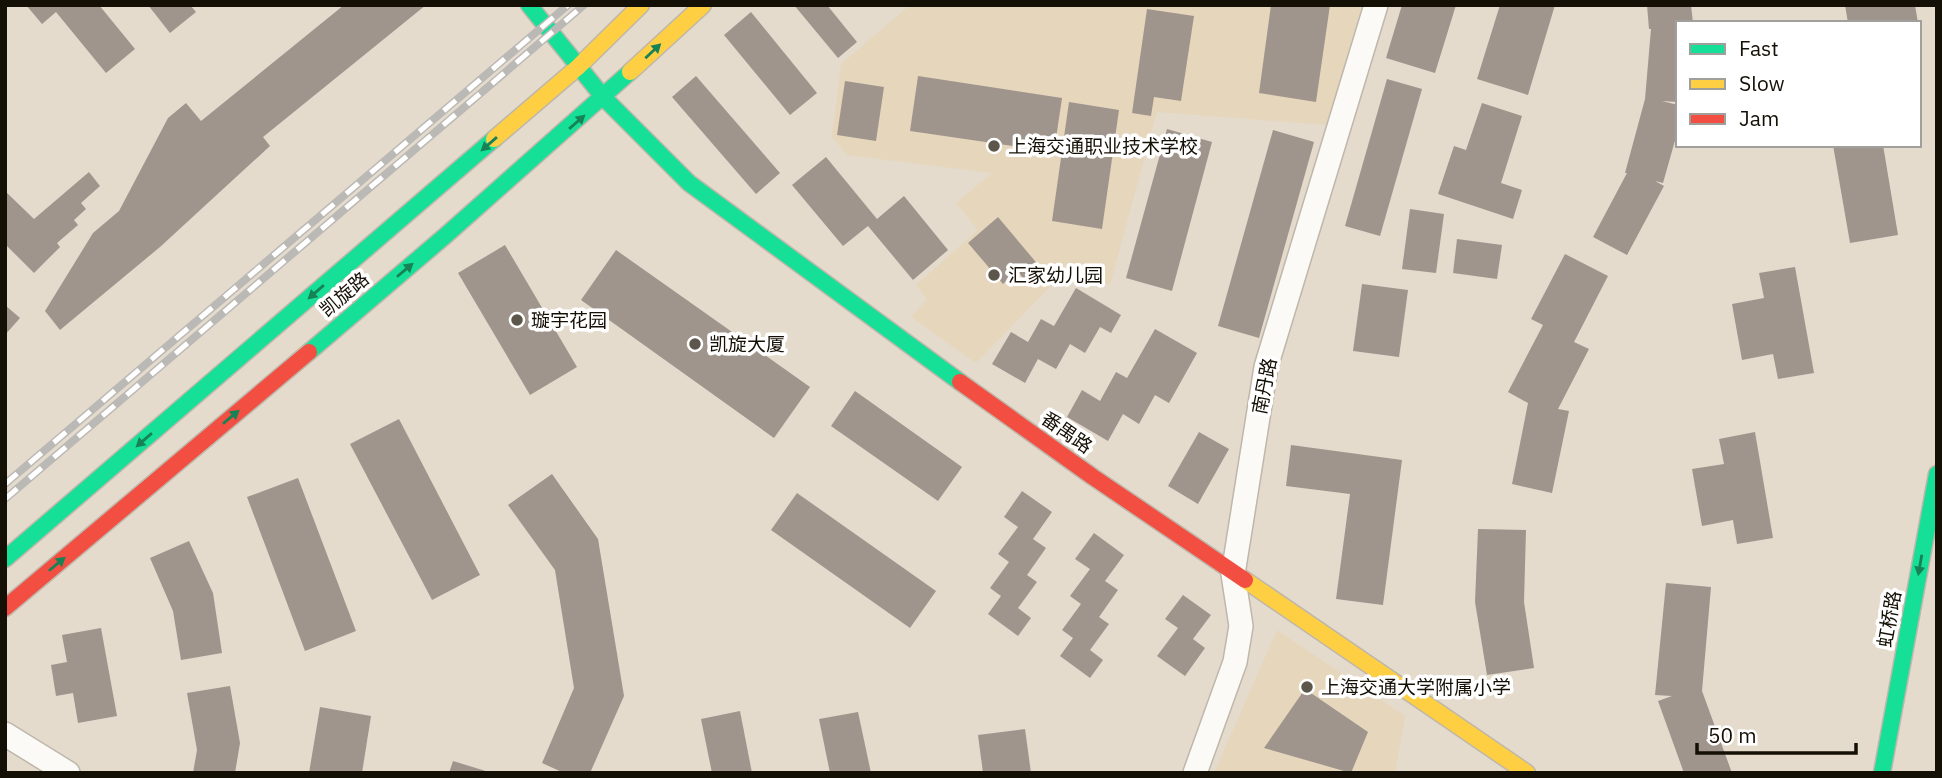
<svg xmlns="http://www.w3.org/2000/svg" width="1942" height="778" viewBox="0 0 1942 778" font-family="'IBM Plex Sans','Noto Sans SC',sans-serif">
<rect width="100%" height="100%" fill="#e4dbcc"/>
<!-- built -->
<g fill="#e6d6bc">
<path d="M910 5H1362L1327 125 1157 112 1110 285 1071 265 976 363 911 317 927 299 916 285 978 230 956 203 992 173 847 155 832 137 841 64Z"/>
<path d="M1277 630 1405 716 1395 773H1214Z"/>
</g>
<!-- building -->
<g fill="#9f958d">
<path d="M26 5H99L135 49 106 73 56 12 42 24Z"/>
<path d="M148 5H190L196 12 170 33Z"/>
<path d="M344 5H426L263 137 270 146 160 247 60 330 45 311 93 233 119 211 168 118 186 103 201 121Z"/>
<path d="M794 5H827L857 42 838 58Z"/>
<path d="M1271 5H1330L1316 102 1259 93Z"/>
<path d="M1402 5H1456L1435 73 1386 58Z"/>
<path d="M1500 5H1555L1528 95 1477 79Z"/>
<path d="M1647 5H1691L1693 23H1678V102L1662 101 1678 105V130L1663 183 1655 181 1664 186 1627 255 1593 237 1627 173H1625L1645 99 1651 29H1649Z"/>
<path d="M1845 5H1915L1918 23H1848Z"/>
<path d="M1147 9 1194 16 1181 101 1154 97 1151 116 1132 113Z"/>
<path d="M751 12 817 93 790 115 724 35Z"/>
<path d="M696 76 780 173 756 194 672 97Z"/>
<path d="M918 76 1062 98 1054 152 910 131Z"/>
<path d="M1387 79 1422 89 1380 236 1345 226Z"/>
<path d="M845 81 884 87 876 141 837 135Z"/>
<path d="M1069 102 1119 110 1102 229 1052 221Z"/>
<path d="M1482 103 1522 116 1501 183 1522 190 1513 219 1438 194 1454 146 1466 150Z"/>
<path d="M1167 129 1212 142 1172 291 1126 278Z"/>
<path d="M1273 130 1314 142 1259 338 1218 326Z"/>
<path d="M1833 145H1883L1898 235 1850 243Z"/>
<path d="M826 157 877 219 904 196 948 250 913 280 868 226 843 246 792 185Z"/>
<path d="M89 172 100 186 81 203 86 209 74 220 78 225 57 243 60 247 34 273 5 244V191L34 219Z"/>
<path d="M1410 209 1444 214 1436 273 1402 269Z"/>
<path d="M998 217 1040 267 1024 280 1018 271 1003 284 968 243Z"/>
<path d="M1457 239 1502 245 1497 279 1453 273Z"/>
<path d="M505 245 577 367 530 395 458 273Z"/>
<path d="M616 250 810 387 774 438 581 300Z"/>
<path d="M1565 254 1608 276 1574 342 1589 349 1558 409 1569 411 1552 493 1512 484 1528 403 1508 392 1543 325 1531 319Z"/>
<path d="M1795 267 1814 373 1778 379 1773 354 1742 360 1732 304 1764 298 1759 273Z"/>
<path d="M1362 284 1408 290 1399 357 1353 351Z"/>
<path d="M1076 288 1121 315 1111 333 1100 327 1085 353 1070 344 1056 369 1038 359 1025 383 992 364 1011 332 1028 342 1041 319 1054 326Z"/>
<path d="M5 305 20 318 5 335Z"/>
<path d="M1155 329 1197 353 1169 403 1155 395 1139 424 1123 414 1108 441 1067 417 1082 390 1100 401 1116 372 1127 378Z"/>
<path d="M855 391 962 467 938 501 831 426Z"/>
<path d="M399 419 480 575 432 600 350 444Z"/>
<path d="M1199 432 1229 449 1198 504 1168 486Z"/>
<path d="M1755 432 1773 538 1737 544 1733 520 1702 526 1692 469 1724 464 1719 439Z"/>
<path d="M1291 445 1402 460 1383 605 1336 599 1350 494 1286 486Z"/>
<path d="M552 474 598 539 624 696 590 773H564L542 763 574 688 555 570 508 505Z"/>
<path d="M298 478 356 631 305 651 247 497Z"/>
<path d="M1022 491 1052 512 1033 539 1046 548 1027 575 1037 582 1018 608 1031 618 1018 636 988 614 1001 596 990 588 1009 562 998 554 1018 527 1004 517Z"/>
<path d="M797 493 936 591 910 628 771 530Z"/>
<path d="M1478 529 1526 530 1524 602 1534 668 1487 675 1475 602Z"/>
<path d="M1094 533 1124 555 1105 581 1118 590 1099 617 1109 624 1090 650 1103 660 1090 678 1060 656 1073 638 1062 630 1081 604 1070 596 1090 569 1075 559Z"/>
<path d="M189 541 213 593 222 653 181 660 173 611 150 558Z"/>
<path d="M1666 583 1711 587 1702 691 1732 773H1684L1658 701 1672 696 1655 695Z"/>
<path d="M1183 595 1211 615 1193 639 1205 648 1185 676 1157 656 1178 628 1165 619Z"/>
<path d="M101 628 117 716 78 723 73 693 56 696 51 665 67 662 62 635Z"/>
<path d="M230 686 240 743 235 773H193L197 750 187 693Z"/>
<path d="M1305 689 1368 732 1351 773 1264 748Z"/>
<path d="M320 707 371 716 362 773H309Z"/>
<path d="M740 711 752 773H712L701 719Z"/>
<path d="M858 712 871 773H830L819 719Z"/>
<path d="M1025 729 1031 773H983L978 735Z"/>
<path d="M453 761 489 772 488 773H449Z"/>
</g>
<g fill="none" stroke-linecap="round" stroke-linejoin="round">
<!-- street casing -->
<g stroke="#beb7aa" stroke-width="26">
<g id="street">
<path d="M5 734 68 773"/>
<path d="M1195 773 1235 662 1241 626 1233 574 1266 367 1376 5"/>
</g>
</g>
<!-- fast casing -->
<g stroke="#beb7aa" stroke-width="19">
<g id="fast">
<path d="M529 5 604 98 689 183 960 382"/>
<path d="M309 352 445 236 630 72"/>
<path d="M5 559 494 139"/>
<path d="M1882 773 1937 474"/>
</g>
</g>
<!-- slow casing -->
<g stroke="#beb7aa" stroke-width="19">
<g id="slow">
<path d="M630 72 703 5"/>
<path d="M494 139 578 67 641 5"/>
<path d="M1245 580 1527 773"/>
</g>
</g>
<!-- jam casing -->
<g stroke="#beb7aa" stroke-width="19">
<g id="jam">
<path d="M960 382 1093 477 1245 580"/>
<path d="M5 608 309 352"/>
</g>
</g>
<!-- street -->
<use href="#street" stroke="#fbfaf7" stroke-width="23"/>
<!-- fast -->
<use href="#fast" stroke="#16e098" stroke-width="16"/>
<!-- slow -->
<use href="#slow" stroke="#ffcf43" stroke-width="16"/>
<!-- jam -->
<use href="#jam" stroke="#f24e42" stroke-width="16"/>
<!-- rail casing -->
<g stroke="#bbb9b5" stroke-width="8">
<g id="rail">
<path d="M5 484 568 5"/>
<path d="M5 499 584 5"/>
</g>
</g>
<!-- rail -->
<use href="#rail" stroke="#fff" stroke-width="5" stroke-dasharray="16" stroke-linecap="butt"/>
</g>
<!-- one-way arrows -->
<defs><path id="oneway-solid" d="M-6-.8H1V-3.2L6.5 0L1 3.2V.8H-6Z" transform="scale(1.75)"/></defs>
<g fill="#168256">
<use href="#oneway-solid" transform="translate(653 51) rotate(-43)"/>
<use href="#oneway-solid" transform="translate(577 122) rotate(-41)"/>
<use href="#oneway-solid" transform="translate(489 144) rotate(139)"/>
<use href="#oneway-solid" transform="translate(405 270) rotate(-40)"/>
<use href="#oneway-solid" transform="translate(316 292) rotate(139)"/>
<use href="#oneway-solid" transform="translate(231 417) rotate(-40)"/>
<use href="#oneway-solid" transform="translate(144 440) rotate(139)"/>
<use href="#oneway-solid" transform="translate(57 564) rotate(-40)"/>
<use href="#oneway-solid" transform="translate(1920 565) rotate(100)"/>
</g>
<!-- markers -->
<g fill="#5d574b" stroke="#fff" stroke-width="2.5">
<circle cx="994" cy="146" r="7"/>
<circle cx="994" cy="275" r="7"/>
<circle cx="517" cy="320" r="7"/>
<circle cx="695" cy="344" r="7"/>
<circle cx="1307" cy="687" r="7"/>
</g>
<g text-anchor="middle" stroke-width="7" stroke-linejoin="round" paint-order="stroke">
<!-- poi labels -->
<g font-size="19" fill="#151006" stroke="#fff" text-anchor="start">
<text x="1008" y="153">上海交通职业技术学校</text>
<text x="1008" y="282">汇家幼儿园</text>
<text x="531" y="327">璇宇花园</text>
<text x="709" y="351">凯旋大厦</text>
<text x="1321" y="694">上海交通大学附属小学</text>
</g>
<!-- street labels -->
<g font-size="19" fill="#151006" stroke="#fff">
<text transform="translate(344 294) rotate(-40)" y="7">凯旋路</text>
<text transform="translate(1264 386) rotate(-79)" y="7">南丹路</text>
<text transform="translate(1067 432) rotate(35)" y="7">番禺路</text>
<text transform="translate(1889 619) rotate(-80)" y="7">虹桥路</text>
</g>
</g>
<!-- border -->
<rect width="1942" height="778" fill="none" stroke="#151006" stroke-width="14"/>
<!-- legend -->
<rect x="1676" y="21" width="245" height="126" fill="#ffffff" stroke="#a19f9b" stroke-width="2"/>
<rect x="1690" y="44" width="35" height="10" fill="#16e098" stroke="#a19f9b" stroke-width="2"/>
<text x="1739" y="56" font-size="21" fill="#151006">Fast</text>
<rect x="1690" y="79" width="35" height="10" fill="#ffcf43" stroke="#a19f9b" stroke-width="2"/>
<text x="1739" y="91" font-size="21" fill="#151006">Slow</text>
<rect x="1690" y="114" width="35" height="10" fill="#f24e42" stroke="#a19f9b" stroke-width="2"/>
<text x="1739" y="126" font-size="21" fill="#151006">Jam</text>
<!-- scale -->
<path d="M1697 743v10h159v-10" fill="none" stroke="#151006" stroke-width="3.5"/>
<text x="1708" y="743" font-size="21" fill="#151006" stroke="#ffffff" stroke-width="5" paint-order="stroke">50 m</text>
</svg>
